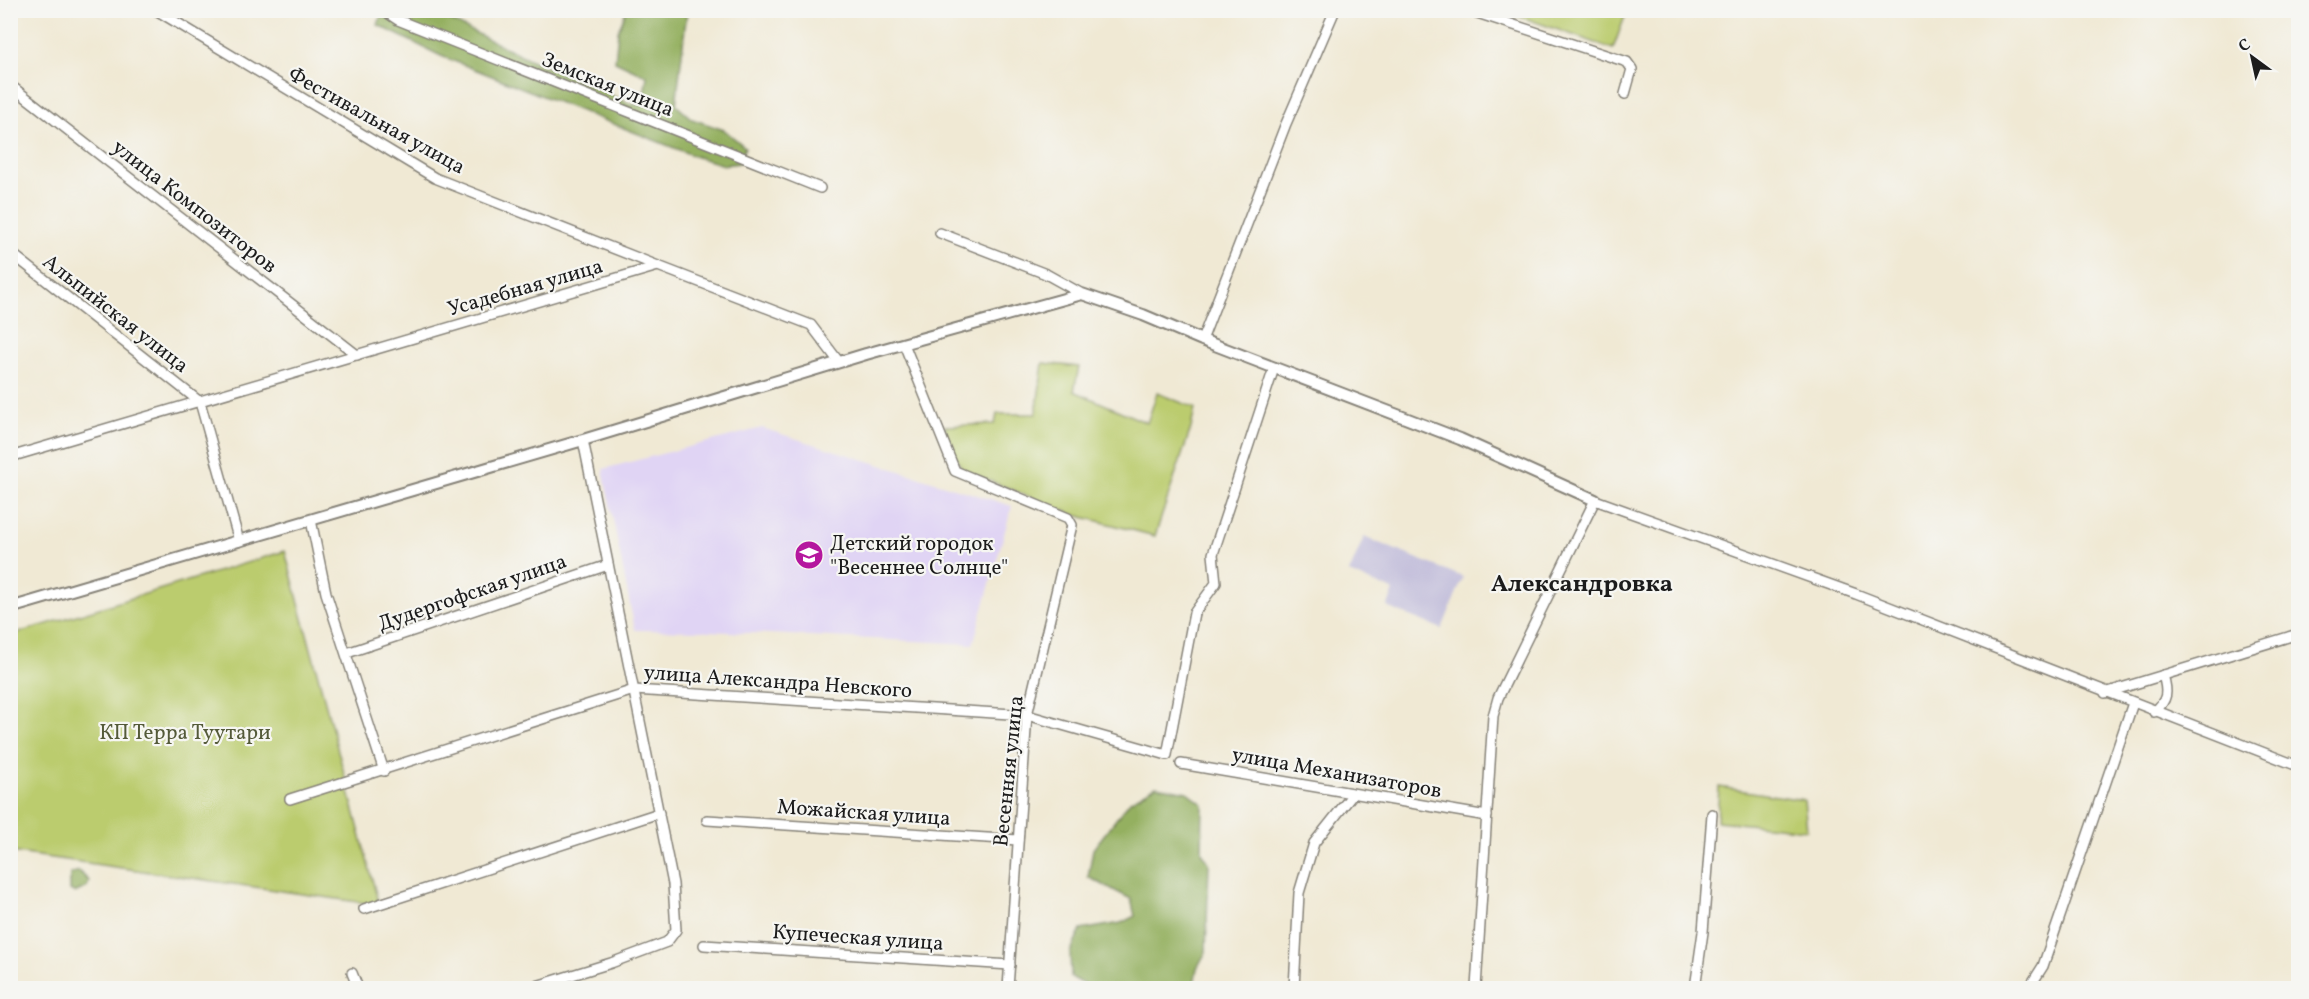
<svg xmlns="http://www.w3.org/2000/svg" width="2309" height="999" viewBox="0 0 2309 999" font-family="Vollkorn,serif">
<rect width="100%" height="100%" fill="#f6f6f2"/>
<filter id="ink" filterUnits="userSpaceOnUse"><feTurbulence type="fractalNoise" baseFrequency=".0167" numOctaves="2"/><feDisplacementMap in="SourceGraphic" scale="12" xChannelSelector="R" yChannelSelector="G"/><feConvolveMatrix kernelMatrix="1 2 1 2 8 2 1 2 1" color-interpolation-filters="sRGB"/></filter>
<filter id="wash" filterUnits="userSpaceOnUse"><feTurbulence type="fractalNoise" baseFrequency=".008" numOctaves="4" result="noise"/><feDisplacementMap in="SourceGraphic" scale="24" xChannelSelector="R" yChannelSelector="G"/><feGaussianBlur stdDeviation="1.35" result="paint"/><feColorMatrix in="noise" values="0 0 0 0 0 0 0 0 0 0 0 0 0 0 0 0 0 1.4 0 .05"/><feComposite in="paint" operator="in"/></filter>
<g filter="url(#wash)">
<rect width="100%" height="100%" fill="#f0e9d4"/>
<!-- built -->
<path fill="#e0d4f4" d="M762 428 1012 506 973 644 707 631 635 630 603 469Z"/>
<!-- industrial -->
<path fill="#c4c0db" d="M1364 537 1463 577 1442 629 1387 607 1394 591 1349 573Z"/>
<!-- green -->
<g fill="#bbcc6e" stroke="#6c7445" stroke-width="1.5">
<path d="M1504 11H1627L1613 49Z"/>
<path d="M1043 363 1079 367 1074 391 1147 423 1157 393 1195 408 1191 428 1155 536 1075 515 963 470 945 439V426L995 424 997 414H1036Z"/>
<path d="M285 551 379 905 11 852V635Z"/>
<path d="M1719 787 1804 800 1807 830 1717 821Z"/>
</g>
<!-- forest -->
<g fill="#94b061" stroke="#58663e" stroke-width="1.5">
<path d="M386 11H431L529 59 631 104 642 106 647 76 615 61 618 31 626 11H687L676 105 692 119 724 130 745 147 739 163 724 165 697 157 441 56 378 25 382 12Z"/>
<path d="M1156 786 1187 792 1203 804 1202 852 1209 863 1206 952 1197 968 1194 984 1195 988H1091L1071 977 1070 953 1081 930 1121 923 1135 916 1131 899 1088 877 1093 849 1130 801Z"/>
<path d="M79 871 89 881 87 887 75 893 70 890V874Z"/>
</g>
</g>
<g filter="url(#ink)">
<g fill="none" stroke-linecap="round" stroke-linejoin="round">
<!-- minor casing -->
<g stroke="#868278" stroke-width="12">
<g id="minor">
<path d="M156 10 435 178 658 266"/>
<path d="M383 10 398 20 820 188"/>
<path d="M1468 10 1627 62 1632 69 1625 94"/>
<path d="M10 85 357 355"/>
<path d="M940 233 1046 274 1082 294"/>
<path d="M10 252 200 402"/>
<path d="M1202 340 1285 126 1335 10"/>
<path d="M904 344 955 471 1068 518 1072 525 1027 715 1008 988"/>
<path d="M200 402 239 541"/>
<path d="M10 457 658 266 811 325 839 362"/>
<path d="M311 520 326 593 384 771"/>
<path d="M347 653 608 565"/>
<path d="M2105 693 2298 634"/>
<path d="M2154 712C2168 700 2168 692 2163 675"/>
<path d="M1181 764 1487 816"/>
<path d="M290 799 634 690 1027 715 1167 755 1194 613 1216 583 1213 554 1274 368"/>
<path d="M707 820 1018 840"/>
<path d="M364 909 659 813"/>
<path d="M704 945 1010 965"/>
<path d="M352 973 358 988"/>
<path d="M530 988 611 963 667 942 676 930 673 884 583 440"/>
<path d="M1294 988 1299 893 1314 843 1353 794"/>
<path d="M1476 988 1493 716 1498 698 1595 500 1856 594 2298 766"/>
<path d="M1695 988 1703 932 1712 814"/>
<path d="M2029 988 2043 966 2133 703"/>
</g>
</g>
<!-- tertiary casing -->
<g stroke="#868278" stroke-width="14">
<path id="tertiary" d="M10 608 583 440 866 354 1082 294 1143 315 1202 340 1460 439 1595 500"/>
</g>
<!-- minor -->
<use href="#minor" stroke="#fff" stroke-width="9"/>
<!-- tertiary -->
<use href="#tertiary" stroke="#fff" stroke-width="10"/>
</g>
</g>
<!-- icons -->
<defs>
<g id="school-disc" transform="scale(1.5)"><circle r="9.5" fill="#b5179e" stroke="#f6f6f2"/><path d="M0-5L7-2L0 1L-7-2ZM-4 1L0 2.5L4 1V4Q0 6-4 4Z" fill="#fff"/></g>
</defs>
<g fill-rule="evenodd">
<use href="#school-disc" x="809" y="555"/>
</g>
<g text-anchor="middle" stroke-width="4.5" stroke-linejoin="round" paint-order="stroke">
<!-- street labels -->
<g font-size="21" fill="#1c1c1c" stroke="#f6f6f2">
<text transform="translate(608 84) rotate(22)" y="7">Земская улица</text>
<text transform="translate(377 120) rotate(29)" y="7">Фестивальная улица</text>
<text transform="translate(195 206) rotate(38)" y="7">улица Композиторов</text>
<text transform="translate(525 287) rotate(-16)" y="7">Усадебная улица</text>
<text transform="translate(116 313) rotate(38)" y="7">Альпийская улица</text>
<text transform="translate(472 592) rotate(-19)" y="7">Дудергофская улица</text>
<text transform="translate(778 681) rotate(4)" y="7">улица Александра Невского</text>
<text transform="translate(1008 771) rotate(-84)" y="7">Весенняя улица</text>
<text transform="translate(1337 772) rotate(10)" y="7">улица Механизаторов</text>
<text transform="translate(864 812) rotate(4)" y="7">Можайская улица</text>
<text transform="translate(858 937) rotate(4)" y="7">Купеческая улица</text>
</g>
<!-- poi labels -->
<g font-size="21" fill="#1c1c1c" stroke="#f6f6f2" text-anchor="start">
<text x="830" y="550">Детский городок<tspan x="830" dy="24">"Весеннее Солнце"</tspan></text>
</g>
<!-- park labels -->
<g font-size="21" fill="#545a39" stroke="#f6f6f2">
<text x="185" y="739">КП Терра Туутари</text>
</g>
<!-- quarter labels -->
<g font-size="24" font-weight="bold" fill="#1c1c1c" stroke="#f6f6f2">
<text x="1582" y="591">Александровка</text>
</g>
</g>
<!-- margin -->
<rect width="2309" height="999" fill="none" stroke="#f6f6f2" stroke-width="36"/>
<!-- north arrow -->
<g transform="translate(2252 57) rotate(327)" stroke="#f6f6f2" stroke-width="4.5" paint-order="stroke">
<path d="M0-4.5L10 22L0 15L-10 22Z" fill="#1c1c1c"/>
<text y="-9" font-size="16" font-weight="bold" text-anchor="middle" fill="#1c1c1c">С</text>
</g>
</svg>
